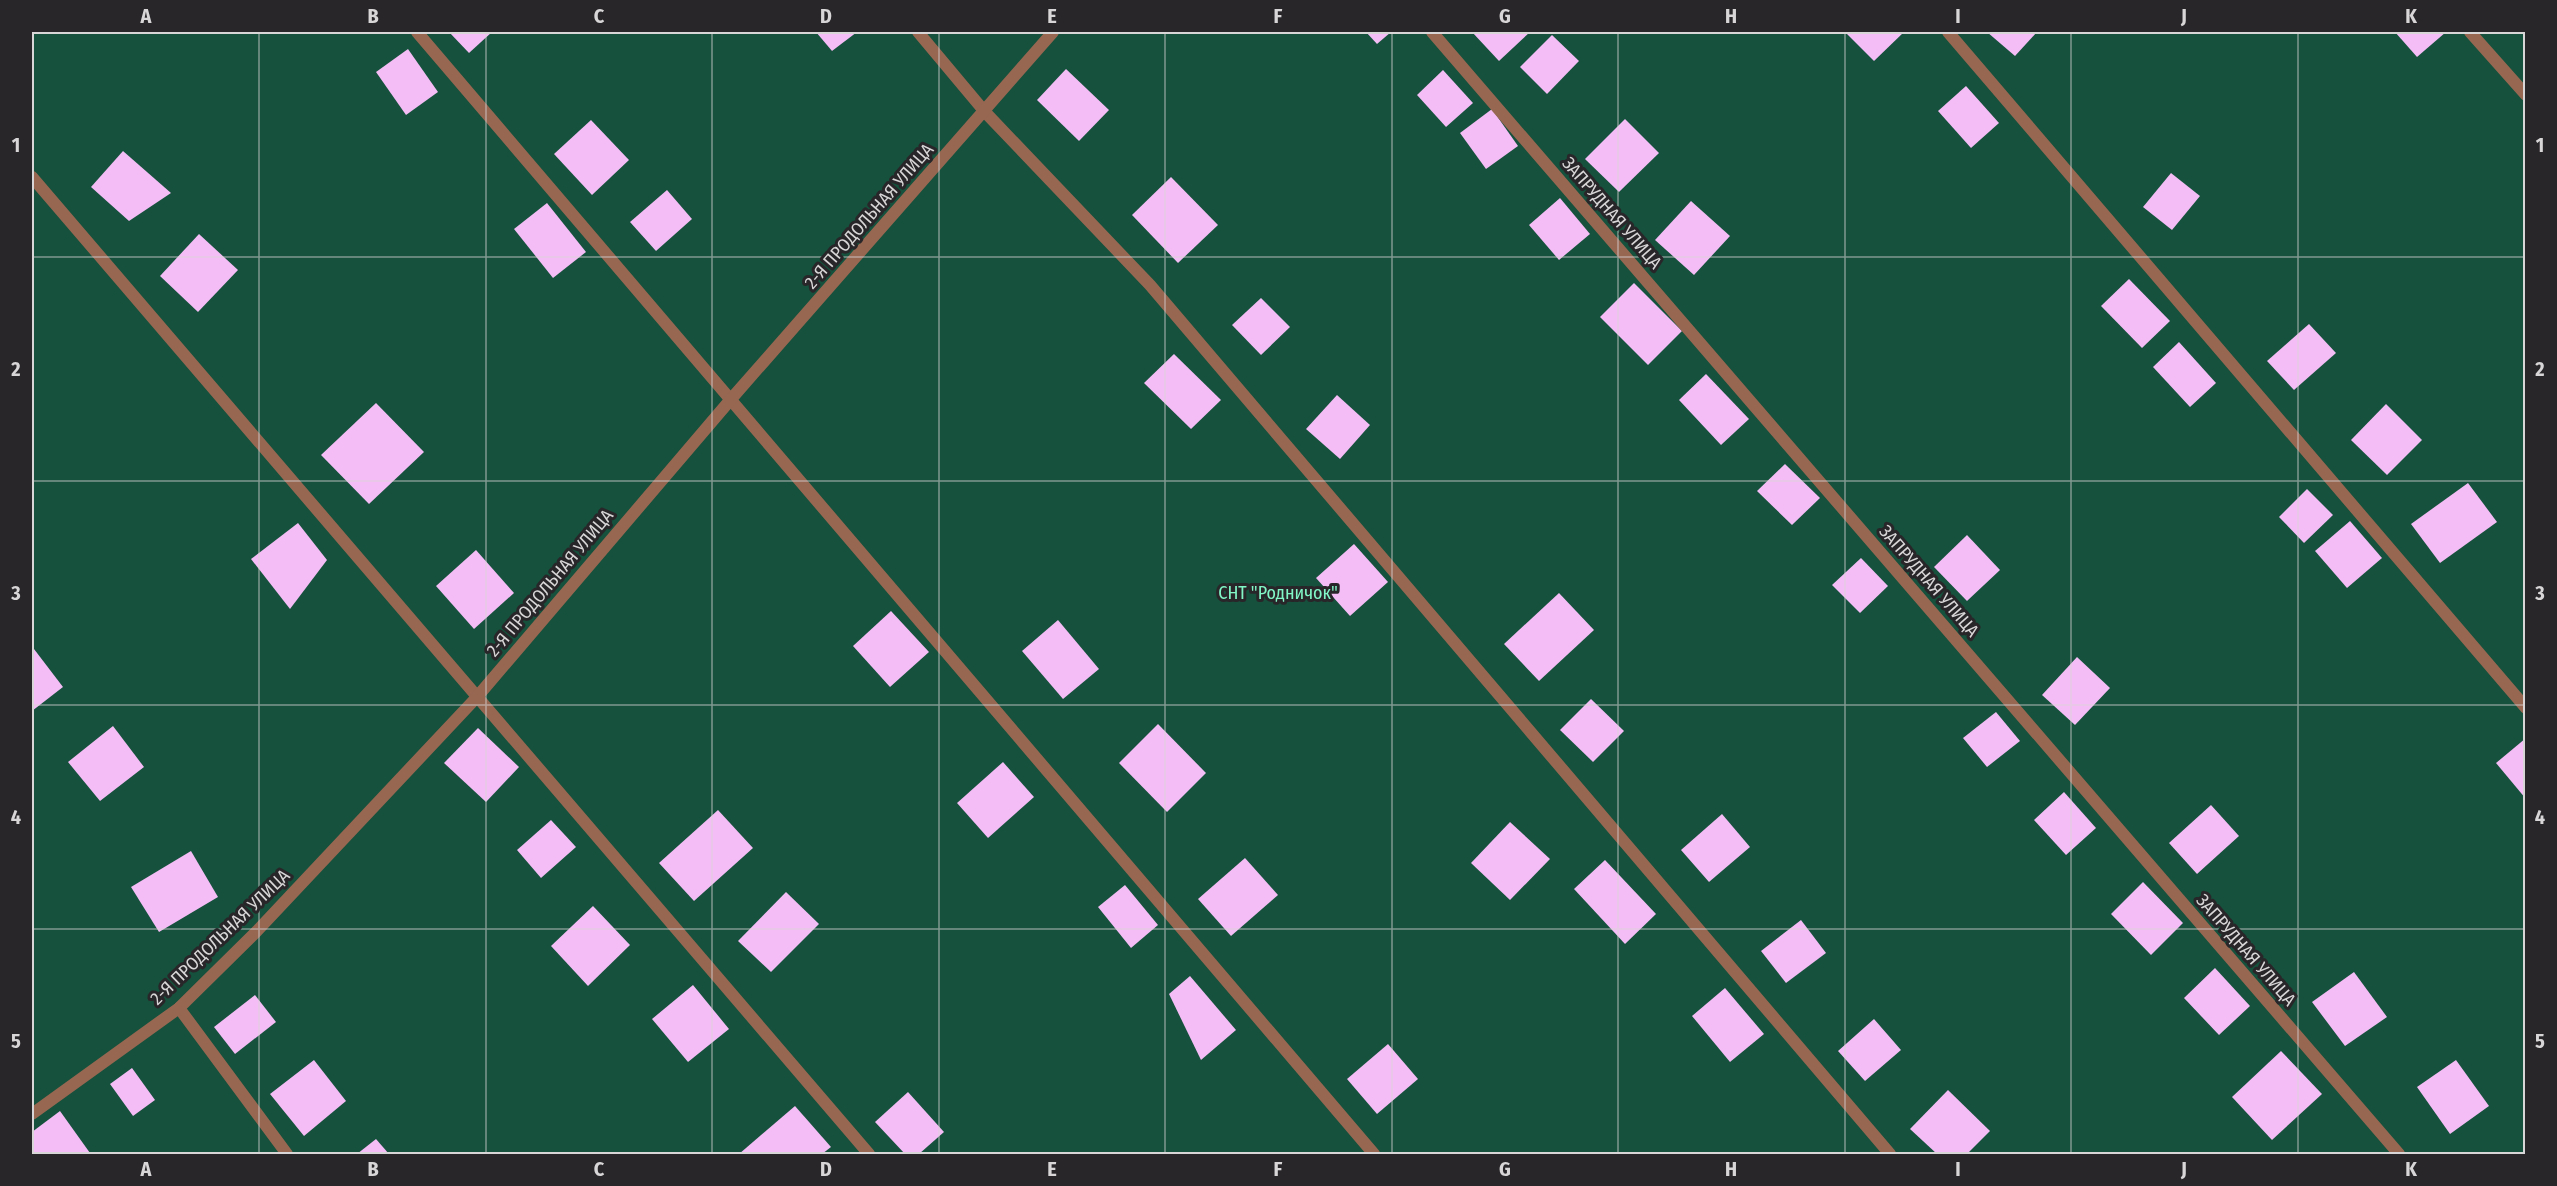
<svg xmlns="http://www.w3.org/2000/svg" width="2557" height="1186" viewBox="0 0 2557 1186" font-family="'Fira Sans Condensed',sans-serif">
<rect width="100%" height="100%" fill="#333033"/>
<!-- green -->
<rect fill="#15513c" x="32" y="32" width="2493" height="1122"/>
<!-- building -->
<g fill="#f4bdf5">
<path d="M449 32H492L469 53Z"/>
<path d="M816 32H857L832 51Z"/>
<path d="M1366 32H1391L1377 44Z"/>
<path d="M1472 32H1530L1499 61Z"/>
<path d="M1845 32H1904L1874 61Z"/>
<path d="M1987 32H2037L2015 56Z"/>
<path d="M2395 32H2446L2417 57Z"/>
<path d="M1552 35 1579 61 1547 94 1520 67Z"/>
<path d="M408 49 438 92 406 115 376 72Z"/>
<path d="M1066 69 1109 110 1079 141 1037 100Z"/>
<path d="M1443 70 1473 103 1446 127 1417 95Z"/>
<path d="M1966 86 1999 123 1971 148 1938 111Z"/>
<path d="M1492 109 1518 146 1486 169 1460 133Z"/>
<path d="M1625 119 1659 153 1619 192 1585 159Z"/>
<path d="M591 120 629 160 592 195 554 154Z"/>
<path d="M123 151 171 193 129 221 91 187Z"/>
<path d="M2171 173 2200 196 2172 230 2143 207Z"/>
<path d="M1171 177 1218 225 1178 263 1132 215Z"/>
<path d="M667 190 692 219 656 251 630 222Z"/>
<path d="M1560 198 1590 234 1559 260 1529 225Z"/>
<path d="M1691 201 1730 236 1694 275 1655 240Z"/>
<path d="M547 203 586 252 553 278 514 229Z"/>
<path d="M199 234 238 270 198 312 160 276Z"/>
<path d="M2129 279 2170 321 2142 348 2101 306Z"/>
<path d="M1634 283 1682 331 1648 365 1600 317Z"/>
<path d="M1261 298 1290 327 1261 355 1232 325Z"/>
<path d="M2309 324 2336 353 2294 390 2267 361Z"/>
<path d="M2179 342 2216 383 2190 407 2153 367Z"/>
<path d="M1174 354 1221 400 1191 429 1144 383Z"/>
<path d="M1706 374 1749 419 1721 445 1679 400Z"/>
<path d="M1337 395 1370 425 1340 459 1306 429Z"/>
<path d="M376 403 424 452 369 504 321 455Z"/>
<path d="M2386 404 2422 440 2387 475 2351 440Z"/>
<path d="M1785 464 1820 498 1792 525 1757 491Z"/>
<path d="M2468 483 2497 522 2440 563 2411 524Z"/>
<path d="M2307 489 2333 515 2304 543 2279 517Z"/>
<path d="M2350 521 2382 558 2347 588 2315 551Z"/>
<path d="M298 523 327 560 290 609 251 559Z"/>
<path d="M1967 535 2000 570 1967 601 1934 567Z"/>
<path d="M1354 544 1388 582 1350 616 1316 578Z"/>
<path d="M476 550 514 593 474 629 436 586Z"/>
<path d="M1861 558 1888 586 1860 613 1832 585Z"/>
<path d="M1559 593 1594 630 1539 681 1504 644Z"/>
<path d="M891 611 929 652 890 687 853 646Z"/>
<path d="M1058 620 1099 669 1063 699 1022 651Z"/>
<path d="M34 649 63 687 32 711V651Z"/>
<path d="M2077 657 2110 688 2075 725 2042 695Z"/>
<path d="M1591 699 1624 731 1593 762 1560 730Z"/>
<path d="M1996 712 2020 741 1987 767 1963 738Z"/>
<path d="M1158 724 1206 773 1167 812 1119 763Z"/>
<path d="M113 726 144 767 100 801 68 762Z"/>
<path d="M478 728 519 767 486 802 444 763Z"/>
<path d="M2526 738V799L2496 763Z"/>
<path d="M1003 762 1034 797 988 838 957 803Z"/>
<path d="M2064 792 2096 828 2066 855 2034 820Z"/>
<path d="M2211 805 2239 836 2197 874 2169 843Z"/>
<path d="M718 810 753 848 694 901 659 863Z"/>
<path d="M1722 814 1750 847 1709 882 1681 850Z"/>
<path d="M551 820 576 847 541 878 517 850Z"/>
<path d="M1510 822 1550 859 1510 900 1471 863Z"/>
<path d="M191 851 218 897 159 932 131 887Z"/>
<path d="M1245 858 1278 895 1231 936 1198 899Z"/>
<path d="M1605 860 1656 914 1625 944 1574 889Z"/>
<path d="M2143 882 2183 923 2151 955 2111 914Z"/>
<path d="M1125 885 1158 925 1131 948 1098 907Z"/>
<path d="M786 892 819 924 771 972 738 941Z"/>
<path d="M593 906 630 945 588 986 551 946Z"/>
<path d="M1801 920 1826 953 1786 983 1761 951Z"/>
<path d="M2215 968 2250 1006 2219 1035 2184 998Z"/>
<path d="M2354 972 2387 1017 2345 1046 2312 1002Z"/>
<path d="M1190 976 1236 1030 1201 1060 1169 994Z"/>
<path d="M693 985 729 1029 688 1062 652 1019Z"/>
<path d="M1725 988 1764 1034 1730 1062 1692 1016Z"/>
<path d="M255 995 276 1022 235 1054 214 1027Z"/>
<path d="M1874 1019 1901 1050 1865 1081 1838 1051Z"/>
<path d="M1388 1044 1418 1079 1377 1114 1347 1079Z"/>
<path d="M2281 1051 2322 1094 2272 1140 2232 1097Z"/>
<path d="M314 1060 346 1101 304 1136 270 1094Z"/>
<path d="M2456 1060 2489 1106 2450 1134 2417 1087Z"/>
<path d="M132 1068 155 1100 133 1116 110 1084Z"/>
<path d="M1948 1090 1990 1131 1967 1154H1937L1910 1129Z"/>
<path d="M908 1092 944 1132 919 1154H905L875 1122Z"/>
<path d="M795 1106 831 1147 822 1154H739Z"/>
<path d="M60 1111 90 1153 32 1154V1132Z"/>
<path d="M376 1139 389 1154H357Z"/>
</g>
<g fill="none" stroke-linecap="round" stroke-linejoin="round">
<!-- lane -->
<g stroke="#976752" stroke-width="12">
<path d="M417 32 1374 1154"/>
<path d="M918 32 985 112 1150 285 1890 1154"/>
<path d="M1432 32 2399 1154"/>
<path d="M1948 32 2526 708"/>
<path d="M2470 32 2526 95"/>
<path d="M32 177 869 1154"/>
<path d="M179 1008 287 1154"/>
<path d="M32 1114 179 1008 257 931 477 697 732 398 1053 32"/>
</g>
</g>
<!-- grid -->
<path fill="none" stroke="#d8d6d7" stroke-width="1.5" stroke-opacity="0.55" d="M259 32V1154M486 32V1154M712 32V1154M939 32V1154M1165 32V1154M1392 32V1154M1618 32V1154M1845 32V1154M2071 32V1154M2298 32V1154M32 257H2526M32 481H2526M32 705H2526M32 929H2526"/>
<g text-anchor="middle" stroke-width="6" stroke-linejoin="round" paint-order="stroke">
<!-- street labels -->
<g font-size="18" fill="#d8d6d7" stroke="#292629">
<text transform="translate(1612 213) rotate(49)" y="6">ЗАПРУДНАЯ УЛИЦА</text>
<text transform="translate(869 216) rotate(-49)" y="6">2-Я ПРОДОЛЬНАЯ УЛИЦА</text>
<text transform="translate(1929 581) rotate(49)" y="6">ЗАПРУДНАЯ УЛИЦА</text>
<text transform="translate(550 583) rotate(-50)" y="6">2-Я ПРОДОЛЬНАЯ УЛИЦА</text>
<text transform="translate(220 937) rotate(-44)" y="6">2-Я ПРОДОЛЬНАЯ УЛИЦА</text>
<text transform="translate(2246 950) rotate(49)" y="6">ЗАПРУДНАЯ УЛИЦА</text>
</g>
<!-- park labels -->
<g font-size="18" fill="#81f6c6" stroke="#292629">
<text x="1278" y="599">СНТ "Родничок"</text>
</g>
</g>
<!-- border -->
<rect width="2557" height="1186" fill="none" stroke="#292629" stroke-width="66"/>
<rect x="33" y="33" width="2491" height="1120" fill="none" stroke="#d8d6d7" stroke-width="2"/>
<g font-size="20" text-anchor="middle" font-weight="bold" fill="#d8d6d7">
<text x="146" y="23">A</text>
<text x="373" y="23">B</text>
<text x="599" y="23">C</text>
<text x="826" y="23">D</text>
<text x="1052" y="23">E</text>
<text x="1278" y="23">F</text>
<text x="1505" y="23">G</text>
<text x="1731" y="23">H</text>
<text x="1958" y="23">I</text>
<text x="2184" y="23">J</text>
<text x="2411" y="23">K</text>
<text x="16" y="152">1</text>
<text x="2540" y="152">1</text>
<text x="16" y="376">2</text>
<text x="2540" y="376">2</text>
<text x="16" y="600">3</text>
<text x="2540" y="600">3</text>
<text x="16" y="824">4</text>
<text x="2540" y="824">4</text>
<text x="16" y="1048">5</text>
<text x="2540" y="1048">5</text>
<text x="146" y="1176">A</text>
<text x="373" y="1176">B</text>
<text x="599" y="1176">C</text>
<text x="826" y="1176">D</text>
<text x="1052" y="1176">E</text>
<text x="1278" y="1176">F</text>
<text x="1505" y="1176">G</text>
<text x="1731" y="1176">H</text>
<text x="1958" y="1176">I</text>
<text x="2184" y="1176">J</text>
<text x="2411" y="1176">K</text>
</g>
</svg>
